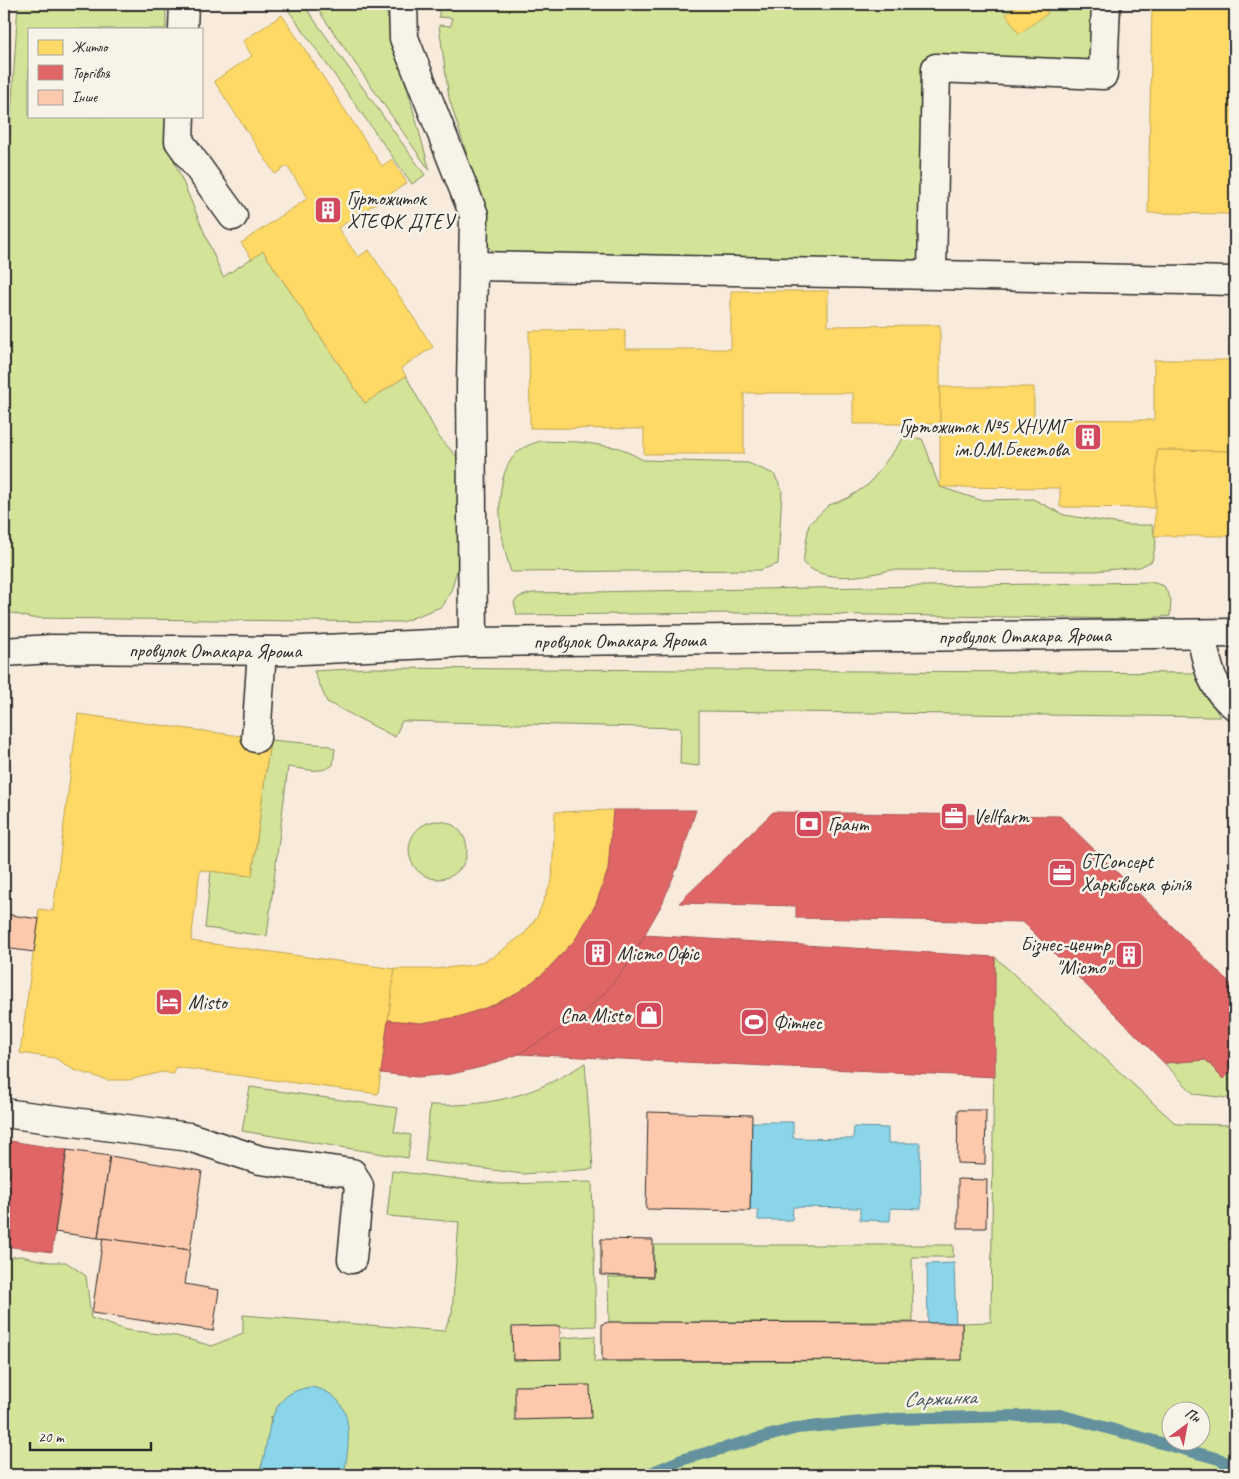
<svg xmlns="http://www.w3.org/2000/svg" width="1239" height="1479" viewBox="0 0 1239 1479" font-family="Caveat,sans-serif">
<rect width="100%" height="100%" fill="#f8ebdc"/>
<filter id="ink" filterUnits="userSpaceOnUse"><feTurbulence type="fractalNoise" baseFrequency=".02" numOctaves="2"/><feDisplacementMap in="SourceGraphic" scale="10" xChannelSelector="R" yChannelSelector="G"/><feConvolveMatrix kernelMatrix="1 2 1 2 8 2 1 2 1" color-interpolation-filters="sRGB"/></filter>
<g filter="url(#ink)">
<!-- green -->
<g fill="#d3e498" stroke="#7f8862" fill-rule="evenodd">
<path d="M18 4H166V29H29V116H167V144L223 277 263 251 365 403 406 376 439 437 462 462 458 566 452 588 443 606 402 622 31 618 4 611V228Z"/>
<path d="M284 4H303L425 175 412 184Z"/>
<path d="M314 4H384L430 171Z"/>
<path d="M439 4H642L659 8 684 4H1122L1117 49 1103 75 936 68 932 268 496 254 486 244V215L449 98 439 25 451 26 452 18 439 17Z"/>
<path d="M905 436 922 439C930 455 932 471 940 487L980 500 1033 499 1064 515 1127 525H1152L1156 542 1152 561 1140 567 1094 571 891 570C865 576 825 584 803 563L809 524 829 505 848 498 869 484Z"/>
<path d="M540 441 579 442 620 448 643 460 748 463 774 474 782 490 778 564 760 570 511 572C500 540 488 470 523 448 528 445 535 443 540 441Z"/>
<path d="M1151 582 1164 586 1171 600 1170 616 1138 619 741 613 517 615 514 602 519 597 532 593Z"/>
<path d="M369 668 1197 673 1220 717 699 711V766L680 764 681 728 404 721H402L395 737 327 702 314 671Z"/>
<path d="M270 740 327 745 335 749 333 765C319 775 303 768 288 767L267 936 205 928 211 871 252 876Z"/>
<circle cx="438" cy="850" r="29"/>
<path d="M995 957 1176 1124 1235 1125V1475H344L271 1416 267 1450 258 1475H4V1258L21 1256 49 1262H66L86 1276 91 1318 126 1330 176 1336 212 1346 243 1333V1315L444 1331 452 1313 459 1222 387 1216 392 1171 501 1184 592 1182 596 1326 512 1329 513 1360 561 1359V1338L595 1336 594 1362 962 1360V1323L991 1322ZM1172 1412H1202V1442H1172Z"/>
<path d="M1206 1060 1223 1079 1235 1068V1099L1194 1094 1164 1063Z"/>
<path d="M585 1063 593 1169 523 1174 425 1161 430 1105C489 1107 535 1096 585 1063Z"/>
<path d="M250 1087 398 1108 394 1132 411 1135 408 1158 242 1131Z"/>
<path d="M654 1245H953V1257H912L913 1322H609L608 1277H653Z"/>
</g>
<!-- water -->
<g fill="#8ad5ea" stroke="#64919e">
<path d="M751 1122H793V1138L853 1139 854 1127 888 1128V1143H920L921 1209 891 1208 890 1221 860 1220V1208L793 1207 792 1220H758V1210H750Z"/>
<path d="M954 1263 956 1325 928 1326 927 1264Z"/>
<path d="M311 1387C357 1395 350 1439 344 1475H259C272 1440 262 1393 311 1387Z"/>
</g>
<!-- homes -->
<g fill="#ffd966" stroke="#bfa554">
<path d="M1020 4H1042L1048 13 1019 34 1006 14Z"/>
<path d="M1152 4H1235V214L1148 213Z"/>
<path d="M282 15 382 166 392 159 407 183 338 228 358 257 369 250 433 347 401 368 406 376 365 403 263 251 252 259 241 243 308 198 287 166 275 174 214 81 252 56 243 41Z"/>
<path d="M731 291H828V326L940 325V424H853V393H744V454H644V429L530 428 529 331 625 330V349H731Z"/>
<path d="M1154 360H1235V451L1157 450 1156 508 1060 507V488L940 487V387H1034V419L1154 420Z"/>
<path d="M1157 450 1235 451V536H1154Z"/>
<path d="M78 714 270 740 252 876 200 870 191 941 395 969 378 1094 175 1067 174 1074 162 1072 129 1080H107L74 1070 55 1058 20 1053 39 909 53 911Z"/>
<path d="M613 810 608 870 596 904 575 940 544 973 520 991 494 1005 458 1017 421 1023 388 1020 395 969H433L474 965 493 957 525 933 537 917 552 880 555 812Z"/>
</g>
<!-- shops -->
<g fill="#e06666" stroke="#aa5454">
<path d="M613 810H696L679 863 662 904 626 967 603 995 578 1018 550 1038 519 1054 486 1066 452 1074 417 1077 381 1073 388 1020 421 1023 458 1017 494 1005 520 991 544 973 575 940 596 904 608 870Z"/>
<path d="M773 812 1060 816 1235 988V1068L1223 1079 1206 1060 1164 1063 1023 922 796 918V906L679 903Z"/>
<path d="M645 935 995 957V1077L519 1054 578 1018 603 995 626 967Z"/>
<path d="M4 1140 67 1150 52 1252 4 1246Z"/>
</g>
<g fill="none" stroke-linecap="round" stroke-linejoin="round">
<!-- stream -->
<path stroke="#64919e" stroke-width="12" d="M646 1475 684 1459 797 1428 895 1419 1060 1415 1219 1459 1235 1468"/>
</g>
<!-- building -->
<g fill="#fcc9ad" stroke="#2b2b2b">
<path d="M4 914 39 919 34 952 4 948Z"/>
<path d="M958 1110H986L985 1164 957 1163Z"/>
<path d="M648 1112 752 1115 750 1211 646 1209Z"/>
<path d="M67 1150 110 1156 98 1238 55 1232Z"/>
<path d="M110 1156 202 1171 190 1250 98 1238Z"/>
<path d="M958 1179 987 1180 986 1228H958Z"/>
<path d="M103 1238 190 1250 185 1284 219 1290 213 1331 92 1313Z"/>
<path d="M601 1239 653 1240V1277L601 1275Z"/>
<path d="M609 1322 962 1323V1360L602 1361V1324Z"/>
<path d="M560 1326 561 1359 513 1360 512 1327Z"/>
<path d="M590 1385 591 1418 515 1420V1386Z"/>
</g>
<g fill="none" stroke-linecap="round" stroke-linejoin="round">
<!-- minor casing -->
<g stroke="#2b2b2b" stroke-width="31">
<g id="minor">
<path d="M403 4 404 38 474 215 471 386 473 642"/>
<path d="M183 29 184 4"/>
<path d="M180 116 179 141 233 216"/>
<path d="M473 266 1235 281"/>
<path d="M932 273 936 68 1103 75 1106 4"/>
<path d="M1201 635C1207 663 1210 688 1235 706"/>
<path id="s1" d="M4 652 51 649 282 651 473 642 1235 633"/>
<path d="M256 738 262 651"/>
<path d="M4 1113 189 1137 260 1160 352 1173 359 1186 352 1259"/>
</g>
</g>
<!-- minor -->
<use href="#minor" stroke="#f7f3e8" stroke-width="28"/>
</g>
</g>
<!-- icons -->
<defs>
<g id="building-square" transform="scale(1.4375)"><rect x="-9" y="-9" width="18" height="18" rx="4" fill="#d1495b" stroke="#f7f3e8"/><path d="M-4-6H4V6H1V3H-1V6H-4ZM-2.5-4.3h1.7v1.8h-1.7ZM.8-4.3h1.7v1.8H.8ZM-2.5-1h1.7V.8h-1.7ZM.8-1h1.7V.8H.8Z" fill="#fff"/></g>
<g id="office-square" transform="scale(1.4375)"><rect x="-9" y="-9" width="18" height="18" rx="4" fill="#d1495b" stroke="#f7f3e8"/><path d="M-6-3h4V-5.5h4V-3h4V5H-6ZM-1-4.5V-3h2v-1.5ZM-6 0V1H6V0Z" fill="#fff"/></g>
<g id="bank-square" transform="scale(1.4375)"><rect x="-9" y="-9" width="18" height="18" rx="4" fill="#d1495b" stroke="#f7f3e8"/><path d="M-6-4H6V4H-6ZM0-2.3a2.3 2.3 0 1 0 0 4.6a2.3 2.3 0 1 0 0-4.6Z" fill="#fff"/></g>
<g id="hotel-square" transform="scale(1.4375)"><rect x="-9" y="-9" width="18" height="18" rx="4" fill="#d1495b" stroke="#f7f3e8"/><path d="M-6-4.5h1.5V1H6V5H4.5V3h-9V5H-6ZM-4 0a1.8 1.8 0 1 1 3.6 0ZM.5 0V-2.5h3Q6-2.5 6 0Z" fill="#fff"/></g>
<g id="shop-square" transform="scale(1.4375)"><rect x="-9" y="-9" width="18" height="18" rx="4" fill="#d1495b" stroke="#f7f3e8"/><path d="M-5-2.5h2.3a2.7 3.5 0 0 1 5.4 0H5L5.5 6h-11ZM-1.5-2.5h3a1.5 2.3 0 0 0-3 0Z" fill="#fff"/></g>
<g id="stadium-square" transform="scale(1.4375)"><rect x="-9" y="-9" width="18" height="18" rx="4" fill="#d1495b" stroke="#f7f3e8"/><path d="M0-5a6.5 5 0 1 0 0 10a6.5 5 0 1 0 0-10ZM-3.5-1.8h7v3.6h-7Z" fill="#fff"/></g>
</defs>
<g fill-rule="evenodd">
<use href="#building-square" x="328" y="210"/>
<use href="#building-square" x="1088" y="437"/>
<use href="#office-square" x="954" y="816"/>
<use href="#bank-square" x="809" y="824"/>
<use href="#office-square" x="1062" y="873"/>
<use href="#building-square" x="598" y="953"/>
<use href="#building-square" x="1129" y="955"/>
<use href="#hotel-square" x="169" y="1002"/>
<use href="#shop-square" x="649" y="1015"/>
<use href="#stadium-square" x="754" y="1022"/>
</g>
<g text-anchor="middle" stroke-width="5" stroke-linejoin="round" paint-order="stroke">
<!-- poi labels -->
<g font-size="20" fill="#2b2b2b" stroke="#f7f3e8" text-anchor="start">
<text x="347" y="205">Гуртожиток<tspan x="347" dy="23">ХТЕФК ДТЕУ</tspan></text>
<text x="1069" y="433" text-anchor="end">Гуртожиток №5 ХНУМГ<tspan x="1069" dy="23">ім.О.М.Бекетова</tspan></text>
<text x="973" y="823">Vellfarm</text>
<text x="828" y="831">Грант</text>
<text x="1081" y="868">GTConcept<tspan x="1081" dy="23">Харківська філія</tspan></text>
<text x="1110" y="951" text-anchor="end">Бізнес-центр<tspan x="1110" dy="23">"Місто"</tspan></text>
<text x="617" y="960">Місто Офіс</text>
<text x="188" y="1009">Misto</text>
<text x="630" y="1022" text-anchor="end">Спа Misto</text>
<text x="773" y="1029">Фітнес</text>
</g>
<!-- street labels -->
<g font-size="20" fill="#2b2b2b" stroke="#f7f3e8">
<text dy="7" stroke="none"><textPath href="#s1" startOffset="1021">провулок Отакара Яроша</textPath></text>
<text dy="7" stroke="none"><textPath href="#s1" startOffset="616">провулок Отакара Яроша</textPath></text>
<text dy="7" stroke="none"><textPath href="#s1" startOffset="211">провулок Отакара Яроша</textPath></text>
</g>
<!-- water labels -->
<g font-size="21" font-style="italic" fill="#43565b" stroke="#f7f3e8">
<text transform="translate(940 1398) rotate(-2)" y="7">Саржинка</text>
</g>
</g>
<!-- margin -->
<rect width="1239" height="1479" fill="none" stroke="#f7f3e8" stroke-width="20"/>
<rect x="10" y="10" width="1219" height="1459" fill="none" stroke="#2b2b2b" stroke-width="2" filter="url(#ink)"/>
<!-- legend -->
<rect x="28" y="28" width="175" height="90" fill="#f7f3e8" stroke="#a5a39c"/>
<rect x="38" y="40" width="25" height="15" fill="#ffd966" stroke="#a5a39c"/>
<text x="72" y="52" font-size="15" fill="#2b2b2b">Житло</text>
<rect x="38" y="65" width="25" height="15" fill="#e06666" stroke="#a5a39c"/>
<text x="72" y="78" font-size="15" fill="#2b2b2b">Торгівля</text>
<rect x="38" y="90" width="25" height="15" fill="#fcc9ad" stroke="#a5a39c"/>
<text x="72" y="102" font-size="15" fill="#2b2b2b">Інше</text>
<!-- north arrow -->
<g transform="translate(1186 1426) rotate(32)"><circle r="24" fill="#f7f3e8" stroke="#a5a39c"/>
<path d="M0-4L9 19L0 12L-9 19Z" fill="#d1495b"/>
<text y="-8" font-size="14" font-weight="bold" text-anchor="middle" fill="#2b2b2b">Пн</text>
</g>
<!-- scale -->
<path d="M30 1442v8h121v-8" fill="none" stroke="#2b2b2b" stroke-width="2.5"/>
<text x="38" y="1442" font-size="15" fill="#2b2b2b" stroke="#f7f3e8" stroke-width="4" paint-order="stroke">20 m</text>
</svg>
